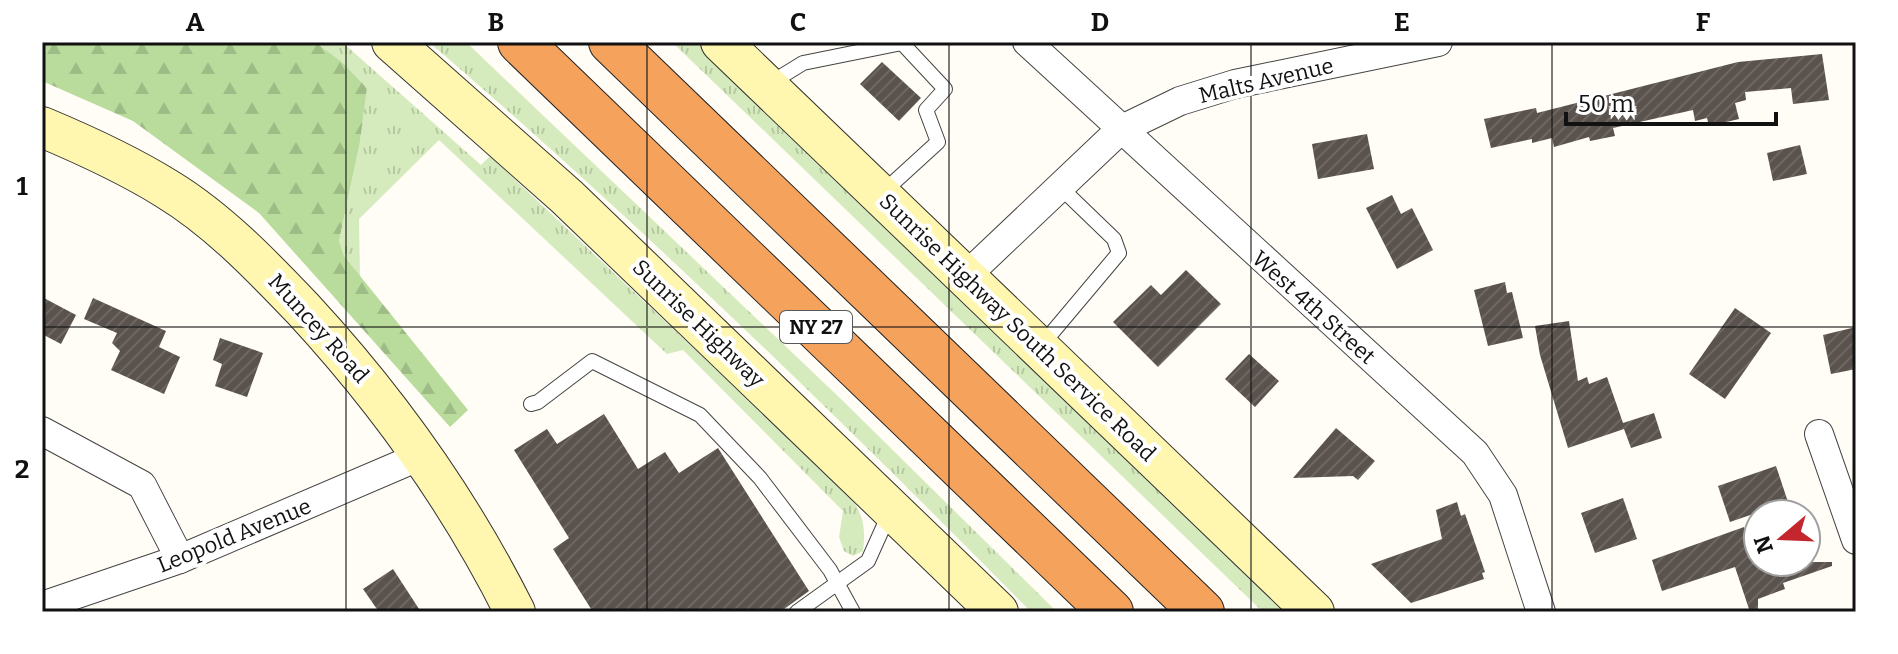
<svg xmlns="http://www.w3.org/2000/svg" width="1898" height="654" viewBox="0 0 1898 654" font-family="Bitter,serif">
<defs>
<pattern id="grass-tufts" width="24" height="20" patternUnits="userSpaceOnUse" patternTransform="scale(2)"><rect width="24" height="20" fill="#d5ebbd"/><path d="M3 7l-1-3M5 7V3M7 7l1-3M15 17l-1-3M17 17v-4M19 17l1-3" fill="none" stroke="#b6c8a1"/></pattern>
<pattern id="forest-firs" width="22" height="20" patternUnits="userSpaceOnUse" patternTransform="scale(2)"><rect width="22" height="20" fill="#b9dc9c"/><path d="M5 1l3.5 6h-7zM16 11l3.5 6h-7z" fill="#9ebc85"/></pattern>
<pattern id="building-hatch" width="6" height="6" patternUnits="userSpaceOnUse" patternTransform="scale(2)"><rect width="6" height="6" fill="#5a524d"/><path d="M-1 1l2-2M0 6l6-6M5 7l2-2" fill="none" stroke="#6d6662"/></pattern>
</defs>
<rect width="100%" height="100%" fill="#fffdf5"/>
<!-- grass -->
<g fill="url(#grass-tufts)">
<path d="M315 42H342L481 165 490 156 848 494C863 513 866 527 863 551L853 556 844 551 839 537 843 511 683 350 667 354 439 140 359 219 360 277 344 257 339 241 360 142 367 88 342 62Z"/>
<path d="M429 42H466L843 401 1057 612H1031C837 415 639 223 429 42Z"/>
<path d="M672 42H696L1291 612H1263Z"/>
</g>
<!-- forest -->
<path fill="url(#forest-firs)" d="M42 42H315L342 62 367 88 360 142 339 241 344 256 468 410 450 427 259 213 133 121 42 81Z"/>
<!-- building -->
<g fill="url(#building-hatch)">
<path d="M1822 54 1829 100 1793 104 1791 88 1745 92 1746 100 1735 103 1739 119 1709 126 1707 118 1695 121 1693 110 1613 128 1615 136 1590 141 1589 137 1554 147 1552 138 1532 143V139L1491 148 1484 119 1536 108 1537 113 1738 62Z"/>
<path d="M882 62 921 98 899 121 860 84Z"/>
<path d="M1367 134 1374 169 1318 179 1312 144Z"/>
<path d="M1800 145 1807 174 1773 181 1767 153Z"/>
<path d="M1392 195 1401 214 1412 208 1433 250 1397 269 1366 208Z"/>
<path d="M1186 270 1221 304 1158 367 1113 322 1151 285 1161 295Z"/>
<path d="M1505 282 1507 293 1512 292 1523 338 1488 346 1474 290Z"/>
<path d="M42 297 76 315 61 344 42 334Z"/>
<path d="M93 298 166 331 159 347 180 357 164 394 111 370 120 351 112 343 117 333 84 319Z"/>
<path d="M1735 308 1771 333 1725 399 1689 374Z"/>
<path d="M1569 321 1578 381 1587 377 1589 384 1607 377 1623 423 1654 413 1662 438 1631 448 1624 429 1568 448 1540 355 1535 326Z"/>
<path d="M1856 327V369L1831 374 1823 335Z"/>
<path d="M220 338 263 353 247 397 215 386 222 364 213 360Z"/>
<path d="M1249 354 1279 381 1255 407 1225 379Z"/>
<path d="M604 414 638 469 665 452 679 473 718 448 809 591 780 612H593L553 549 569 538 514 450 547 429 557 444Z"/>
<path d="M1336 428 1375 461 1358 480 1353 476 1293 478Z"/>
<path d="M1776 466 1788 502 1730 522 1718 486Z"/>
<path d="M1623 498 1637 539 1595 553 1581 513Z"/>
<path d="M1457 502 1461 516 1465 514 1485 572 1482 573 1484 579 1411 603 1371 564 1442 539 1436 510Z"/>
<path d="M1744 527 1756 562H1832V566L1783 583 1785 589 1758 599V612H1750L1735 567 1662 591 1652 560Z"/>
<path d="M393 569 421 612H379L363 589Z"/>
</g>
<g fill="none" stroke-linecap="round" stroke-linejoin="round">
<!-- lane casing -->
<g stroke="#444" stroke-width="16">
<g id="lane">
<path d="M769 84 803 63 902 43 945 89 926 110 938 142 881 194"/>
<path d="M1040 347 1119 253 1114 239 1059 186"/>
<path d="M531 404 538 402 592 361 700 415 760 478 830 570 853 612"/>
<path d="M797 612 868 561 890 512"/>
</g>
</g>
<!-- street casing -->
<g stroke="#444" stroke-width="30">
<g id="street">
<path d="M1027 42 1475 453 1503 495 1541 612"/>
<path d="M966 276 1120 130 1180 101 1235 84 1438 42"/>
<path d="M42 431 142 485 180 559"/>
<path d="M1819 434 1856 540"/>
<path d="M42 606 180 559 423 455"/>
</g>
</g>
<!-- secondary casing -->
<g stroke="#333" stroke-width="42">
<g id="secondary">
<path d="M392 42 567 197 998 612"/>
<path d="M721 42 1314 612"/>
<path d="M42 127C85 145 127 164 167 189 218 220 262 266 303 309 388 401 459 500 515 612"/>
</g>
</g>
<!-- highway casing -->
<g stroke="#222" stroke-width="46">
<g id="highway">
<path d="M520 42 1111 612"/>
<path d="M611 42 1202 612"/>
</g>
</g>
<!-- lane -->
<use href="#lane" stroke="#fff" stroke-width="14"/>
<!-- street -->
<use href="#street" stroke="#fff" stroke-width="28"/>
<!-- secondary -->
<use href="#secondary" stroke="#fff6b0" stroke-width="40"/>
<!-- highway -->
<use href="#highway" stroke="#f5a25d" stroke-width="44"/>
</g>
<!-- grid -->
<path fill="none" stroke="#111" stroke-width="2" stroke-opacity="0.55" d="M346 42V612M647 42V612M949 42V612M1251 42V612M1552 42V612M42 327H1856"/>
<g text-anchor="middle" stroke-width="8" stroke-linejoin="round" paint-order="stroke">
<!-- shield labels -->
<rect fill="#fff" stroke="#585858" stroke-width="2" x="780" y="311" width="72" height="32" rx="6"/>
<g font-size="20" font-weight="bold" fill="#111">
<text x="816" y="334">NY 27</text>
</g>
<!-- street labels -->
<g font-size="22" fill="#111" stroke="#fff">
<text transform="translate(1266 80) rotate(-13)" y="8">Malts Avenue</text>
<text transform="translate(1314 307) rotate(42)" y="8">West 4th Street</text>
<text transform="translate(699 323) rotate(44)" y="8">Sunrise Highway</text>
<text transform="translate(1018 327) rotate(44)" y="8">Sunrise Highway South Service Road</text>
<text transform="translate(319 328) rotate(48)" y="8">Muncey Road</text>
<text transform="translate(234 535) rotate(-22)" y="8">Leopold Avenue</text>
</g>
</g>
<!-- border -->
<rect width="1898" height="654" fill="none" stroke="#ffffff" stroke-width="88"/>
<!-- north arrow -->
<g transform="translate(1782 538) rotate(251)"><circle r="38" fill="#ffffff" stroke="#a0a0a0" stroke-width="2"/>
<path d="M0-6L14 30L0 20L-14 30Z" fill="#c4262e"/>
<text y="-12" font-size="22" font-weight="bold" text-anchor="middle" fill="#111111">N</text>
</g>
<!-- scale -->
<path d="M1566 112v12h210v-12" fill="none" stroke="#111111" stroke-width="4"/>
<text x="1578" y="112" font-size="24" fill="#111111" stroke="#ffffff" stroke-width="6" paint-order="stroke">50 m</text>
<rect x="44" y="44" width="1810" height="566" fill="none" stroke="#111" stroke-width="3"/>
<g font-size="26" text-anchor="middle" font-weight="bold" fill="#111">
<text x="195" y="31">A</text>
<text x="496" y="31">B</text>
<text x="798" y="31">C</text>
<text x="1100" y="31">D</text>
<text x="1402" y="31">E</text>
<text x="1703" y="31">F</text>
<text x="22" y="195">1</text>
<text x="22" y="478">2</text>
</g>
</svg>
